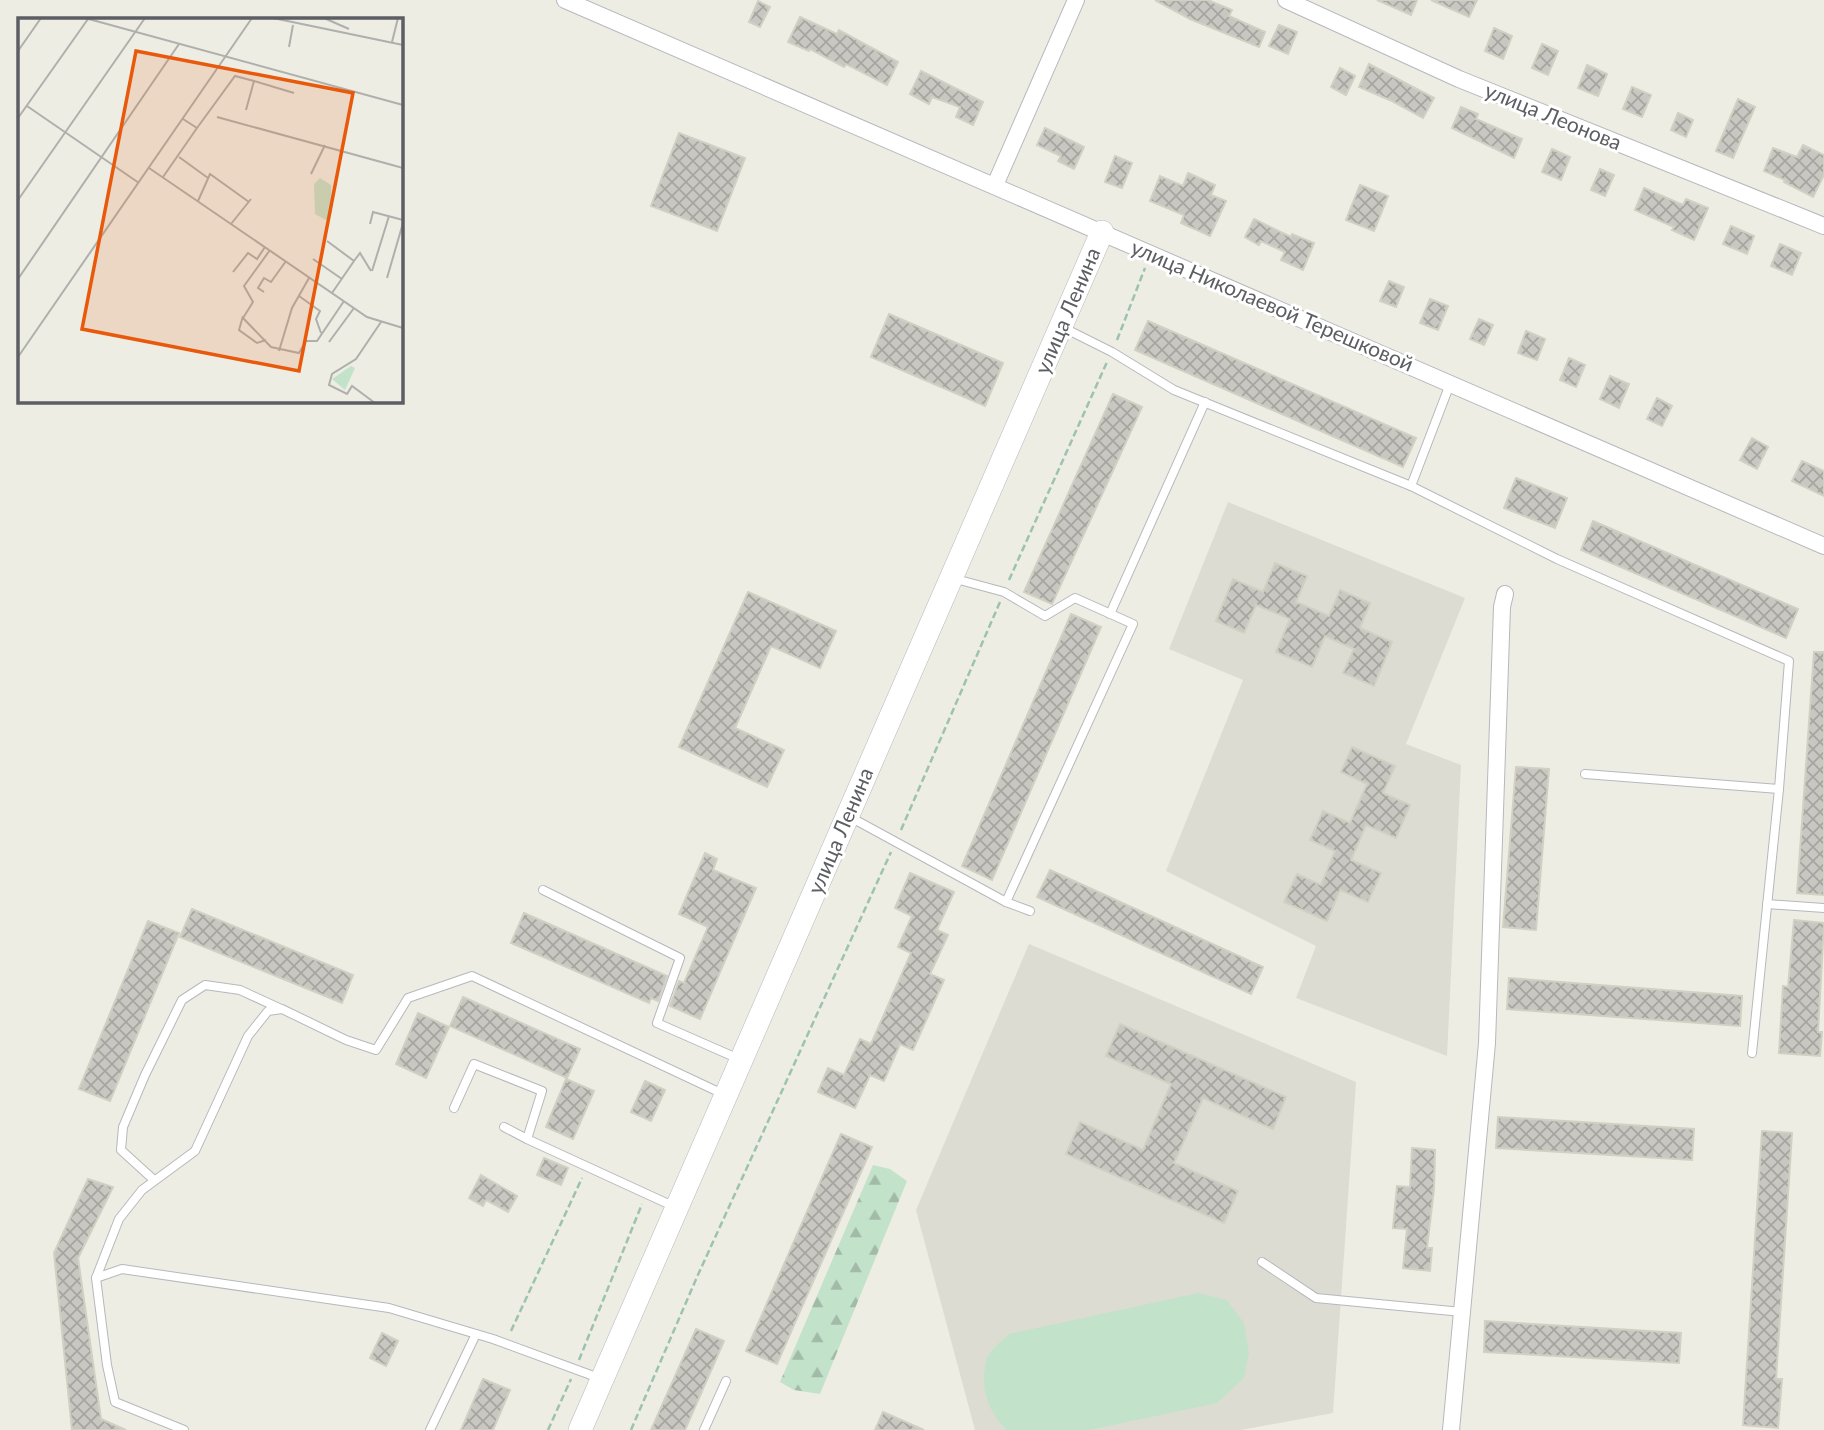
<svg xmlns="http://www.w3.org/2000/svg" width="1824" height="1430" viewBox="0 0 1824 1430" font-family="Lato,sans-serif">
<defs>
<pattern id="forest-firs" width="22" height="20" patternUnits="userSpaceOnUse" patternTransform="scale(1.75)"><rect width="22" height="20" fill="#c3e2ca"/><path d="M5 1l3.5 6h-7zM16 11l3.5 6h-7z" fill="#a2baa8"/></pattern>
<pattern id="building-cross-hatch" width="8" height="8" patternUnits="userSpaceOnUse" patternTransform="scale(1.75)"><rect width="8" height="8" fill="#c9c7c1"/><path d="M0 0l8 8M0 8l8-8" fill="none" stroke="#a6a5a0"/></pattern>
</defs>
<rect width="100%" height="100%" fill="#edede4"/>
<!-- education -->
<g fill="#dddcd3">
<path d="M1228 502 1465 598 1406 744 1461 765 1447 1056 1296 998 1316 946 1166 871 1243 680 1169 649Z"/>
<path d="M1029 944 1356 1082 1333 1413 1241 1430H975L916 1210Z"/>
</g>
<!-- forest -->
<path fill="url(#forest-firs)" d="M873 1165 890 1169 907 1181 820 1394 794 1390 780 1382Z"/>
<!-- pitch -->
<path fill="#c3e2ca" d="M1198 1293 1227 1300 1244 1323 1249 1353 1244 1378 1217 1403 1089 1430H1007C987 1412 979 1385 987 1358 990 1350 1003 1340 1009 1334Z"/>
<!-- building -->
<g fill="url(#building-cross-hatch)" stroke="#d1d0c3" stroke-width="2">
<path d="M1155 0H1208L1232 10 1229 16 1265 32 1259 47 1190 19Z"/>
<path d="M1377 0H1417L1411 15Z"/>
<path d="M1431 0H1477L1469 17Z"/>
<path d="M758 1 770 7 760 27 749 22Z"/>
<path d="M800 17 837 34 839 30 898 62 887 85 846 64 844 67 810 49 809 51 788 42Z"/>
<path d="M1279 25 1297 32 1288 54 1269 46Z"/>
<path d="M1494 28 1512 36 1503 59 1485 51Z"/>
<path d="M1542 44 1558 51 1548 75 1532 68Z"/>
<path d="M1369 64 1434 98 1423 118 1392 101 1359 87Z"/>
<path d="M1587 65 1607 74 1598 96 1578 88Z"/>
<path d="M1340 68 1355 76 1346 95 1331 87Z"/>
<path d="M921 71 983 102 973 125 956 117 960 107 932 97 929 104 910 94Z"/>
<path d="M1632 87 1651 95 1642 117 1623 109Z"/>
<path d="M1738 99 1755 107 1733 158 1716 151Z"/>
<path d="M1461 107 1478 114 1476 119 1522 139 1514 158 1452 128Z"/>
<path d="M1678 113 1693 120 1686 137 1671 130Z"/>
<path d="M1045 128 1084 147 1074 169 1058 161 1061 156 1037 145Z"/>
<path d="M679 133 745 158 717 231 651 206Z"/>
<path d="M1803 145 1824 155V175L1813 197 1784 182 1785 180 1764 171 1773 148 1797 157Z"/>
<path d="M1552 149 1570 157 1561 180 1542 172Z"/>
<path d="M1115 156 1132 163 1122 188 1105 182Z"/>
<path d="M1600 169 1614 175 1605 196 1591 190Z"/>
<path d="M1188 173 1215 185 1211 195 1226 201 1210 236 1181 223 1184 215 1150 201 1160 176 1183 186Z"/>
<path d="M1360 185 1388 196 1374 231 1346 220Z"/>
<path d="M1644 188 1683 205 1686 199 1708 208 1694 240 1672 230 1674 227 1635 210Z"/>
<path d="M1254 219 1291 237 1292 234 1314 243 1303 270 1281 260 1285 252 1261 241 1259 245 1245 237Z"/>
<path d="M1731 226 1754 236 1747 254 1723 244Z"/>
<path d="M1780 244 1801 253 1792 275 1771 266Z"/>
<path d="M1389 281 1404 287 1396 307 1380 301Z"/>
<path d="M1430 299 1448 306 1438 330 1420 323Z"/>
<path d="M889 314 1003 363 985 406 871 357Z"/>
<path d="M1479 319 1493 325 1484 345 1470 339Z"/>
<path d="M1148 321 1416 438 1403 467 1135 350Z"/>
<path d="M1526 331 1545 339 1537 360 1518 353Z"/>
<path d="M1569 358 1585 365 1576 387 1560 380Z"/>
<path d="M1610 376 1629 384 1619 408 1600 399Z"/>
<path d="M1113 394 1142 407 1052 604 1024 592Z"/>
<path d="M1657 398 1672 406 1662 426 1647 419Z"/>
<path d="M1752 438 1768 447 1757 469 1740 460Z"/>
<path d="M1802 461 1824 471V496L1792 481Z"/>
<path d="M1516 478 1567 498 1555 528 1504 508Z"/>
<path d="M1593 521 1798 609 1786 638 1581 550Z"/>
<path d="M1275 563 1307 576 1296 602 1329 616 1340 590 1370 603 1360 628 1392 642 1374 686 1343 673 1354 649 1325 636 1312 667 1276 652 1290 619 1256 605 1244 633 1216 621 1233 579 1263 592Z"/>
<path d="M748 592 836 631 820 668 771 646 735 728 784 750 767 787 679 747Z"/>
<path d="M1071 614 1101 627 992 880 962 866Z"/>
<path d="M1814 652H1824V895L1797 893Z"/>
<path d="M1352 747 1395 766 1383 793 1410 805 1396 838 1366 825 1351 860 1381 873 1368 902 1340 890 1327 921 1284 902 1297 874 1321 885 1335 851 1310 840 1323 811 1350 823 1367 784 1341 772Z"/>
<path d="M1516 767 1549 769 1536 930 1503 927Z"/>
<path d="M705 853 717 859 713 870 756 888 700 1019 670 1006 679 981 684 983 708 927 679 914Z"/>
<path d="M1050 870 1263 967 1251 994 1037 897Z"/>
<path d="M910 873 954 892 937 930 948 935 930 974 944 980 913 1050 900 1044 884 1081 870 1075 855 1108 818 1092 828 1068 844 1075 860 1039 871 1044 911 953 898 947 912 916 895 908Z"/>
<path d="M192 909 353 975 342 1003 180 937Z"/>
<path d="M524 913 667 976 658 1001 651 998 649 1003 511 943Z"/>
<path d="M1794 920 1824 923 1818 1032H1822L1820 1056 1779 1053 1783 986 1788 987Z"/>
<path d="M148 921 179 933 110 1101 79 1089Z"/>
<path d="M1509 978 1742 996 1740 1026 1507 1009Z"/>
<path d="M463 997 580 1049 567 1078 450 1026Z"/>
<path d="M418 1013 449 1027 426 1078 396 1064Z"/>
<path d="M1120 1024 1286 1097 1273 1129 1203 1098 1174 1163 1238 1191 1224 1223 1066 1154 1080 1122 1143 1150 1171 1084 1106 1056Z"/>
<path d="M566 1079 594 1091 573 1139 546 1127Z"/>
<path d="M645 1081 665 1090 651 1121 631 1112Z"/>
<path d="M1498 1117 1694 1129 1692 1160 1496 1148Z"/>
<path d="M1762 1131 1792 1133 1776 1379H1782L1778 1428 1743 1425Z"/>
<path d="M841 1134 872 1147 777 1364 746 1351Z"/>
<path d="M1412 1148 1435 1150 1434 1189 1427 1248H1432L1430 1271 1403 1268 1407 1229 1393 1228 1397 1186 1410 1187Z"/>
<path d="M544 1158 568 1168 561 1185 537 1175Z"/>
<path d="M481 1175 517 1196 508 1212 486 1200 483 1206 469 1198Z"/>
<path d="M88 1179 113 1187 78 1258 101 1419 126 1430H72L54 1253Z"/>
<path d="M1485 1321 1681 1333 1679 1363 1484 1352Z"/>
<path d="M696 1329 724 1341 685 1430H651Z"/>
<path d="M382 1333 398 1341 386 1366 370 1358Z"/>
<path d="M483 1379 510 1390 493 1430H461Z"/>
<path d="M883 1412 924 1430H875Z"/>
</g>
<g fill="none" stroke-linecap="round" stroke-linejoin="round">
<!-- lane casing -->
<g stroke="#b7b8bd" stroke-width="10">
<g id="lane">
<path d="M1064 328 1112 352 1174 390 1411 486"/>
<path d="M1450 384 1411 486 1557 559 1789 661 1779 789 1585 774"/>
<path d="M952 578 1004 592 1045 616 1075 598 1133 624 1006 902"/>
<path d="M1110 614 1205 402"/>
<path d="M850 817 1006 902 1030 911"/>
<path d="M543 890 680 958 657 1023 739 1059"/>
<path d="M1767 904 1824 908"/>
<path d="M1752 1053 1779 789"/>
<path d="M454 1108 474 1064 542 1091 527 1139 675 1207"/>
<path d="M504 1127 527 1139"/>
<path d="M154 1180 121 1150 123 1127 145 1075 182 1000 205 985 240 990 279 1008"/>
<path d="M1262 1262 1316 1298 1462 1312"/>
<path d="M96 1278 122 1269 389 1308 493 1339 599 1378"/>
<path d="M184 1430 115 1402 107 1365 96 1278 119 1219 142 1190 195 1151 248 1036 268 1011 282 1009 346 1040 376 1050 408 998 472 976 723 1094"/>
<path d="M430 1430 476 1334"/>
<path d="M704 1430 726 1381"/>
</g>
</g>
<!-- street casing -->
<g stroke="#b7b8bd" stroke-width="18">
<g id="street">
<path d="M565 0 1824 546"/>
<path d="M1286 0 1459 79 1824 226"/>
<path d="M995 185 1076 0"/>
<path d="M1451 1430 1487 1043 1502 607 1505 594"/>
</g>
</g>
<!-- secondary casing -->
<g stroke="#b6b7bd" stroke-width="24">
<path id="secondary" d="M580 1430 1102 232"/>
</g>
<!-- path -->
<g stroke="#9dc2b0" stroke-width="2.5" stroke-dasharray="7 3.5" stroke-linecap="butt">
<path d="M1117 340 1145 268"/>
<path d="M1009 580 1107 362"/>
<path d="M901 830 1000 602"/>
<path d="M511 1331 582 1178"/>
<path d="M579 1360 642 1204"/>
<path d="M548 1430 571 1379"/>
<path d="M631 1430 697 1277 891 852"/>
</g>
<!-- lane -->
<use href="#lane" stroke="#fff" stroke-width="8"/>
<!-- street -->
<use href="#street" stroke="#fff" stroke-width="16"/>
<!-- secondary -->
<use href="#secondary" stroke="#fff" stroke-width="23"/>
</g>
<g text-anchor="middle" stroke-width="6" stroke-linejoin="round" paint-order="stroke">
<!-- street labels -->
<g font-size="21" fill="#5c5e63" stroke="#fff">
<text transform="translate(1553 117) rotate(22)" y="7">улица Леонова</text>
<text transform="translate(1272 306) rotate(23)" y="7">улица Николаевой Терешковой</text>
<text transform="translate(1068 311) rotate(-67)" y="7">улица Ленина</text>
<text transform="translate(841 831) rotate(-67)" y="7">улица Ленина</text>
</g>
</g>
<!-- overview -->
<g transform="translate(18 18)">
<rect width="385" height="385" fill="#edede4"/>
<path d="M333 348 337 350 327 372 314 361Z" fill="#c3e2ca"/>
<path d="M302 160 313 167 314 195 308 202 297 196 296 166Z" fill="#c3e2ca"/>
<path fill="none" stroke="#afb0ac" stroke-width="2" d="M67 0 385 87M255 0 385 27M306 0 331 11M374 24 380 0M271 29 275 7M0 33 23 0M236 63 276 75M9 88 121 165M199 99 385 150M0 100 70 1M165 101 179 110 217 58 236 63 228 92M161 139 190 160M131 150 349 299 385 310M293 156 307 127M145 159 179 110M0 182 127 0M180 183 192 156 231 184M213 206 233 181M352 206 355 194 385 202M309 223 336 243 314 275M252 232 226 268 235 284 225 300 253 329 281 335 288 323H299L326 283M295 241 324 261M336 243 342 235 353 253M354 253 371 198M215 254 230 235 239 241 247 229M369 260 385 205M0 261 161 26M246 274 240 270 246 260 253 264 268 243M281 278 302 293 298 301 303 315M225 298 221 312 239 325 248 322M311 324 336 290M261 333 274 290 291 260M0 339 234 0M357 385 334 368 329 376 311 367 314 356 338 341 363 304"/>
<path fill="#e8590c" fill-opacity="0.15" stroke="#e8590c" stroke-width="3.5" d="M118 33 335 75 281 353 64 311Z"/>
<rect width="385" height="385" fill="none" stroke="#5c5e63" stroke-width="3.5"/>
</g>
</svg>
